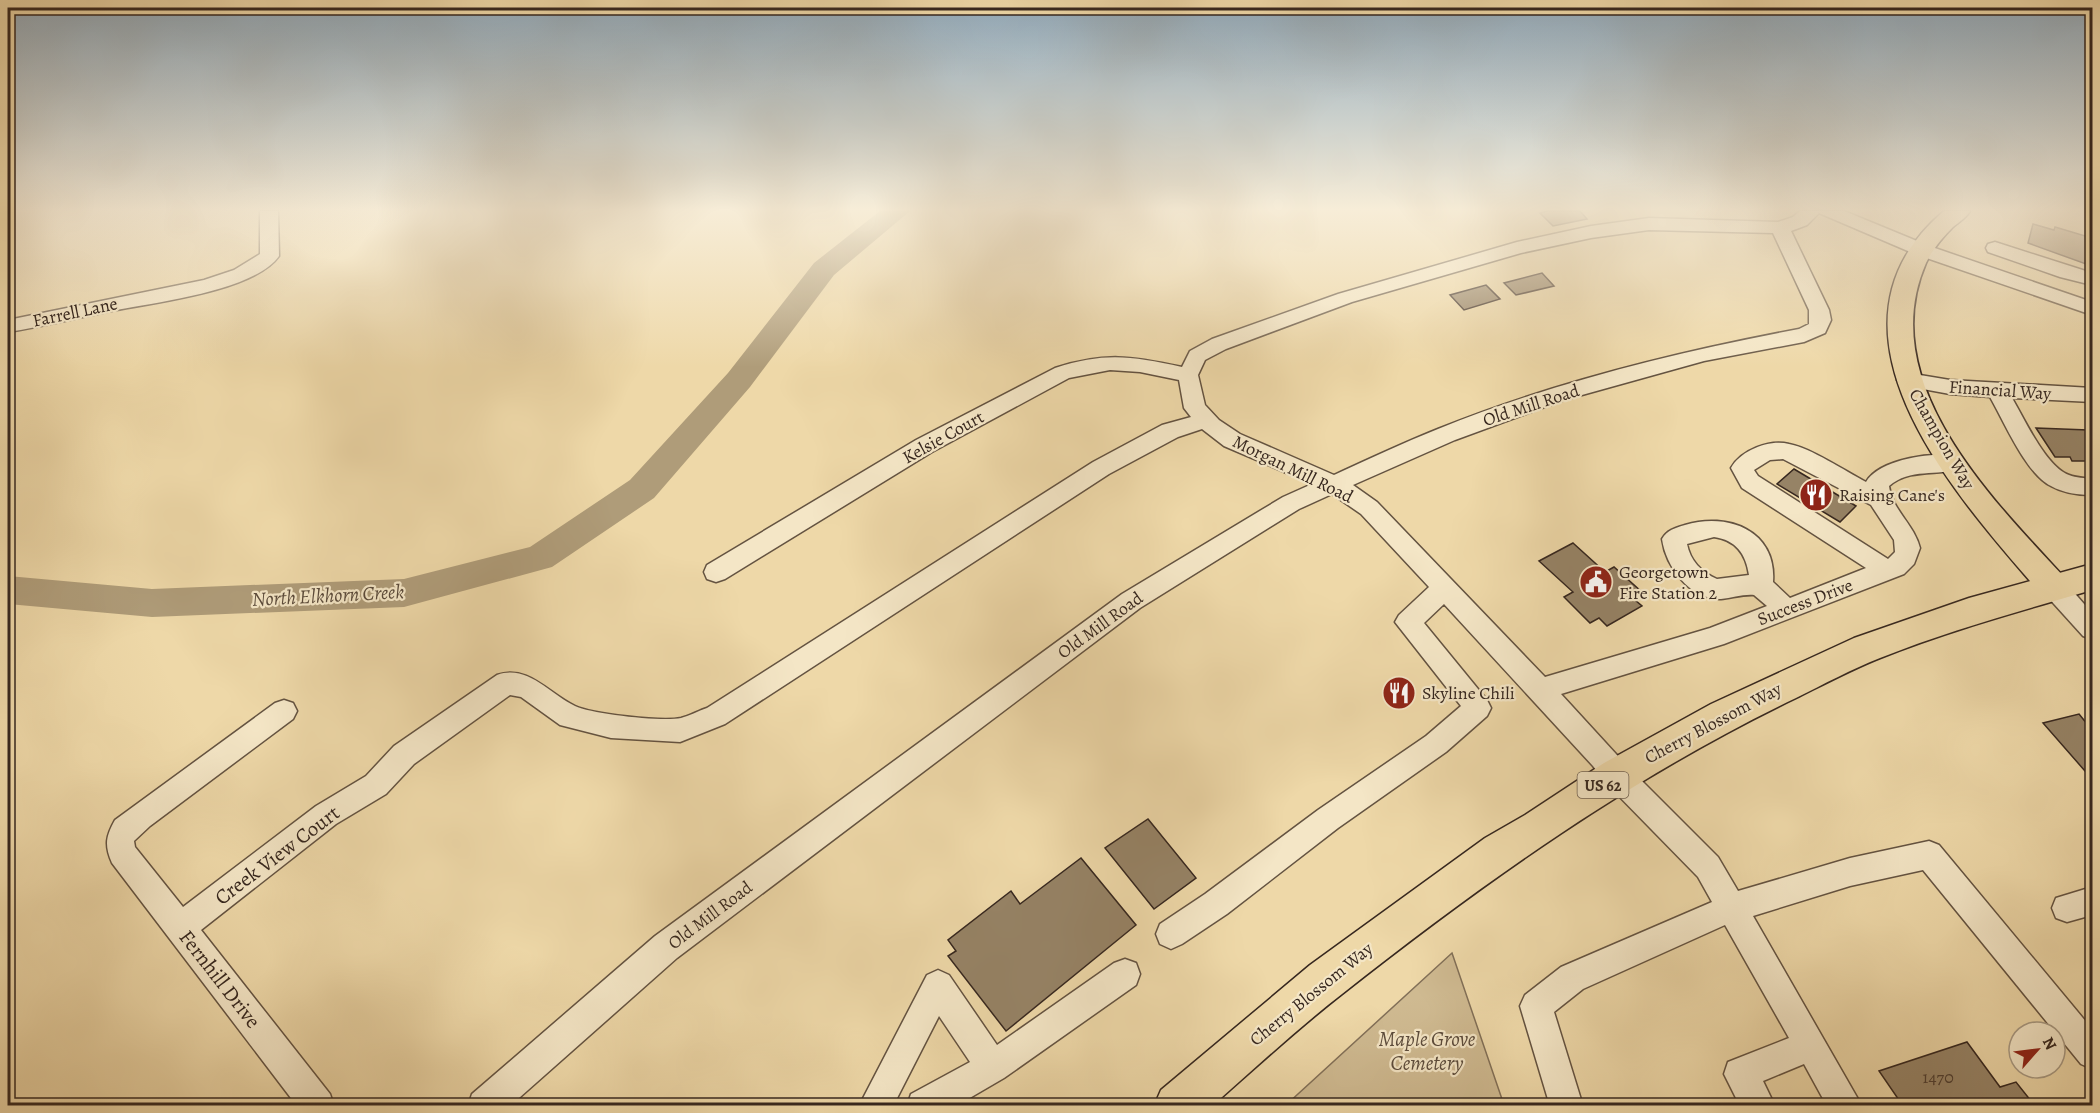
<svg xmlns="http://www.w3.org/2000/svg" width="2100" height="1113" viewBox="0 0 2100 1113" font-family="Alegreya,serif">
<rect width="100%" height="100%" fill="#eed8a8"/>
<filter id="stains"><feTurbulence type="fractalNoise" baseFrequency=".00333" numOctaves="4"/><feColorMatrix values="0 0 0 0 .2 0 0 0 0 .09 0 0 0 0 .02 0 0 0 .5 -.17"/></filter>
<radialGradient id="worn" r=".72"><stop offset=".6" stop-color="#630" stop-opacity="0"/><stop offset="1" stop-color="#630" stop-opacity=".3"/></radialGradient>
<!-- green -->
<path fill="#cfba91" stroke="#827058" stroke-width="1.5" d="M1452 953 1504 1105H1286Z"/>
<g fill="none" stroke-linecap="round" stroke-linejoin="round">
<!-- river -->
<path fill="#af9c79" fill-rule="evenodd" d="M880 211H910L834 275 750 387 654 498 552 567 404 607 152 617 8 604V576L152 589 404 579 530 547 630 480 728 373 814 263Z"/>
</g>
<!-- building -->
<g fill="#968366" stroke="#36271f" stroke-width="1.5">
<path d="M1547 211H1580L1587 219 1553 226 1540 213Z"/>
<path d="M2033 224 2054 230 2055 227 2092 238V263L2086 261V264L2028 243Z"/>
<path d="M1542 273 1554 286 1516 295 1504 283Z"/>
<path d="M1486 285 1500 299 1464 310 1450 295Z"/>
<path d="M2036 428 2088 430 2092 436V461H2072L2070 457H2055Z"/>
<path d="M1794 469 1856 506 1840 522 1777 484Z"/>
<path d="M1573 543 1605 572 1614 567 1644 594 1635 600 1642 606 1607 626 1599 618 1590 623 1564 597 1573 592 1539 561Z"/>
<path d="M2079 714 2092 730V779L2043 723Z"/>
<path d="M1148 819 1196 878 1154 909 1105 848Z"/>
<path d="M1081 858 1136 925 1006 1031 948 956 956 951 948 940 1011 891 1020 904Z"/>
<path d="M1967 1042 2000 1087 2016 1082 2035 1106H1903L1879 1071Z"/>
</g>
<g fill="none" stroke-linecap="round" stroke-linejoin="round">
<!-- minor casing -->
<g stroke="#645341" stroke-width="3">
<g id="minor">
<path d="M260 211H278L279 256C255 291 152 303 111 311 77 318 42 327 8 332V320L204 280 234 270 260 254Z"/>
<path d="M1800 211H1844L1929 246 2092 302V315L1915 254 1819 213 1807 225 1791 231 1829 310 1831 320 1825 333 1804 342 1704 361 1564 400 1455 440 1353 485 1377 502 1545 677 1710 628 1767 606 1754 595C1743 594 1732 598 1721 599 1690 600 1666 567 1662 539 1667 530 1675 528 1685 525 1727 512 1777 530 1773 582L1790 598 1866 568 1742 488 1731 468C1741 450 1770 439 1789 444 1811 448 1845 471 1866 482 1879 459 1937 450 1961 457L1964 463 1961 469C1937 476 1910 468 1889 486 1892 510 1914 524 1920 548L1914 564 1904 574 1724 644 1561 694 1627 766 1718 857 1738 891 1850 858 1929 841 1939 845 2092 1029V1069L2081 1064 1923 870 1850 886 1753 916 1862 1106H1827L1804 1064 1763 1081 1775 1106H1740L1724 1074 1728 1062 1789 1038 1725 925 1583 989 1554 1012 1583 1106H1550L1520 1006 1525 995 1561 967 1712 902 1698 877 1607 784 1593 766 1444 604 1424 623 1487 700 1491 708 1487 716 1446 752 1338 828 1227 914 1182 944 1171 949 1160 944 1156 934 1160 924 1205 894 1318 810 1426 736 1461 706 1395 622 1399 615 1429 587 1361 514 1332 494 1299 509 1140 608 677 958 510 1106H468L472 1094 655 936 1122 594 1283 497 1312 484 1224 446 1202 429 1178 437 1109 474 725 724 680 742 611 738 560 725 521 697 510 695 414 764 386 794 336 824 201 930 330 1094 334 1106H297L112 863C104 845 106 836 115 820L275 703 284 700 293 703 297 711 293 719 150 826 134 841 135 847 183 907 316 806 366 776 394 746 497 675C528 664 549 694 575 706 592 714 662 722 681 718 689 716 698 711 707 708L1093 462 1162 425 1191 417 1184 408 1179 380 1140 372 1110 370 1069 378 932 452 725 579 716 582 707 579 704 572 707 565 916 440 1055 368C1105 352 1131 356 1182 367L1190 351 1212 339 1338 294 1517 242 1591 226 1649 218 1778 222 1793 217ZM1649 230 1773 233 1809 310V324L1799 329C1677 352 1554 382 1438 429 1403 443 1369 459 1334 475L1240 434 1219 420 1205 405 1198 375 1205 360 1226 349 1352 302 1521 253 1591 238ZM1783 459 1871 505 1894 540 1895 552 1888 559 1758 476 1754 470 1770 460ZM1714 537C1736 540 1746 554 1749 575L1717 579C1701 572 1690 560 1687 544Z"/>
<path d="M1995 242 2092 273V285L2060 277 1988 252 1986 248 1988 244Z"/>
<path d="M1908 373 1950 380 2092 388V402L2012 398C2024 418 2046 467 2069 475 2076 478 2085 478 2092 479V495C2079 495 2063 493 2051 486 2026 474 2004 421 1990 397L1950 394 1901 385 1897 380 1901 375Z"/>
<path d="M2054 577 2063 580 2092 613V639L2083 636 2045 594 2042 587 2045 580Z"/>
<path d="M2092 887V915L2067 922 2056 918 2052 908 2056 898Z"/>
<path d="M1125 959 1136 963 1140 974 1136 985 1004 1078 956 1106H907L911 1094 970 1062 939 1016 893 1106H859L927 975 938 970 949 975 997 1045 1114 963Z"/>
</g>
</g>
<!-- major casing -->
<g stroke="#36271f" stroke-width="3">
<path id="major" d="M1944 211H1970C1966 218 1959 222 1953 227 1943 237 1932 250 1926 263 1874 382 1991 498 2065 578L2069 587 2065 596 2054 599 2043 596C1958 498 1804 330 1944 211Z"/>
</g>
<!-- highway casing -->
<g stroke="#36271f" stroke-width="3">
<path id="highway" d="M2092 564V590C2021 611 1950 630 1880 658 1852 669 1824 684 1796 698 1633 776 1484 882 1342 994 1297 1029 1255 1068 1212 1106H1154L1161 1090 1310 965 1485 838 1525 815 1604 763 1711 704 1854 638 1969 598Z"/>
</g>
<!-- minor -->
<use href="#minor" fill="#f4e6c6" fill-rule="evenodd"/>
<!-- major -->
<use href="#major" fill="#eed8a8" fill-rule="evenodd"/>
<!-- highway -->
<use href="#highway" fill="#eed8a8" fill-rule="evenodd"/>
</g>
<!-- sky -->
<linearGradient id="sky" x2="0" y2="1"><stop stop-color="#91aabc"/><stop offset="0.57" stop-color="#f7edd8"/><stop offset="1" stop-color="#f7edd8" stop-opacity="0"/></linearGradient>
<rect width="2100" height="367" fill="url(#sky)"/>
<!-- icons -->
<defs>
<g id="restaurant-disc" transform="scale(1.725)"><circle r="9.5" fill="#8f2418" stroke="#f4e6c6"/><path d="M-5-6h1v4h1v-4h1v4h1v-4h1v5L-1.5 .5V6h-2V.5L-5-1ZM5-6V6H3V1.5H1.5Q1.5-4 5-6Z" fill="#fff"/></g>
<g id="civic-disc" transform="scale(1.725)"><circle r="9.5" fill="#8f2418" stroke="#f4e6c6"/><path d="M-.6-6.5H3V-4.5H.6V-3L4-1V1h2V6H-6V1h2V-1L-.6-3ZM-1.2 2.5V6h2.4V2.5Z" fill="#fff"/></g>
</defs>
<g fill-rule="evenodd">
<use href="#restaurant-disc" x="1816" y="495"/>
<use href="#civic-disc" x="1596" y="582"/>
<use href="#restaurant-disc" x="1399" y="693"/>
</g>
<g text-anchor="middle" stroke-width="4.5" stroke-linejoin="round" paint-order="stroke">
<!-- shield labels -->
<rect fill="#f4e6c6" stroke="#6f6051" stroke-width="1.5" x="1577.5" y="772" width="51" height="26" rx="4.5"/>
<g font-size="16" font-weight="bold" fill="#36271f">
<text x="1603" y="791">US 62</text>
</g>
<!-- street labels -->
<g font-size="18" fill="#36271f" stroke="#f4e6c6">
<text transform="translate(75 312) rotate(-12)" y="6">Farrell Lane</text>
<text transform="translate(2000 390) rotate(4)" y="6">Financial Way</text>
<text transform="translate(1531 405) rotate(-18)" y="6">Old Mill Road</text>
<text transform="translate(943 437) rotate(-29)" y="6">Kelsie Court</text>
<text transform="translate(1942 439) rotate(60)" y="6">Champion Way</text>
<text transform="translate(1293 469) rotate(26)" y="6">Morgan Mill Road</text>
<text transform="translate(1805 602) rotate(-21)" y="6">Success Drive</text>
<text transform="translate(1100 625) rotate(-36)" y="6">Old Mill Road</text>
<text transform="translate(1713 723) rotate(-28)" y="6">Cherry Blossom Way</text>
<text transform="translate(710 915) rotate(-37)" y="6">Old Mill Road</text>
<text transform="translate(1311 994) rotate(-39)" y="6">Cherry Blossom Way</text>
</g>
<!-- poi labels -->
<g font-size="18" fill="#36271f" stroke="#f4e6c6" text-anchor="start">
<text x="1839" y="501">Raising Cane's</text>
<text x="1619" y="578">Georgetown<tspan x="1619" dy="21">Fire Station 2</tspan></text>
<text x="1422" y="699">Skyline Chili</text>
</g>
<!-- near-number labels -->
<g font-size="18" fill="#4e3e31">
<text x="1938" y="1083">1470</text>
</g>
<!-- water labels -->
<g font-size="20" font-style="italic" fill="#5a4a3a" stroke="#f4e6c6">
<text transform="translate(328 595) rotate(-3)" y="7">North Elkhorn Creek</text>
</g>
<!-- near-street labels -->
<g font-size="21" fill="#36271f" stroke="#f4e6c6">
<text transform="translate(277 855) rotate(-37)" y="7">Creek View Court</text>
<text transform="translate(220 979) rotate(52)" y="7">Fernhill Drive</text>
</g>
<!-- near-park labels -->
<g font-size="21" font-style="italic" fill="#5c4c3c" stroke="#f4e6c6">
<text x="1427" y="1046">Maple Grove<tspan x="1427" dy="24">Cemetery</tspan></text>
</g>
</g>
<!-- margin -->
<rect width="2100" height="1113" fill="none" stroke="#eed8a8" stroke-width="30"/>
<rect x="9" y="9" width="2082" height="1095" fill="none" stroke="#36271f" stroke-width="3"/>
<rect x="15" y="15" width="2070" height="1083" fill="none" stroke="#36271f" stroke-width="1.5"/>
<!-- north arrow -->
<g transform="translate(2037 1050) rotate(62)"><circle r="28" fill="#f4e6c6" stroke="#a89a83" stroke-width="1.5"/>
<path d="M0-4.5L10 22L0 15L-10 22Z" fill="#8f2418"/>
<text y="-9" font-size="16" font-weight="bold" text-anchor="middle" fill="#36271f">N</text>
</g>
<rect width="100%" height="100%" filter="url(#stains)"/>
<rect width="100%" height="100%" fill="url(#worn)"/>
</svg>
